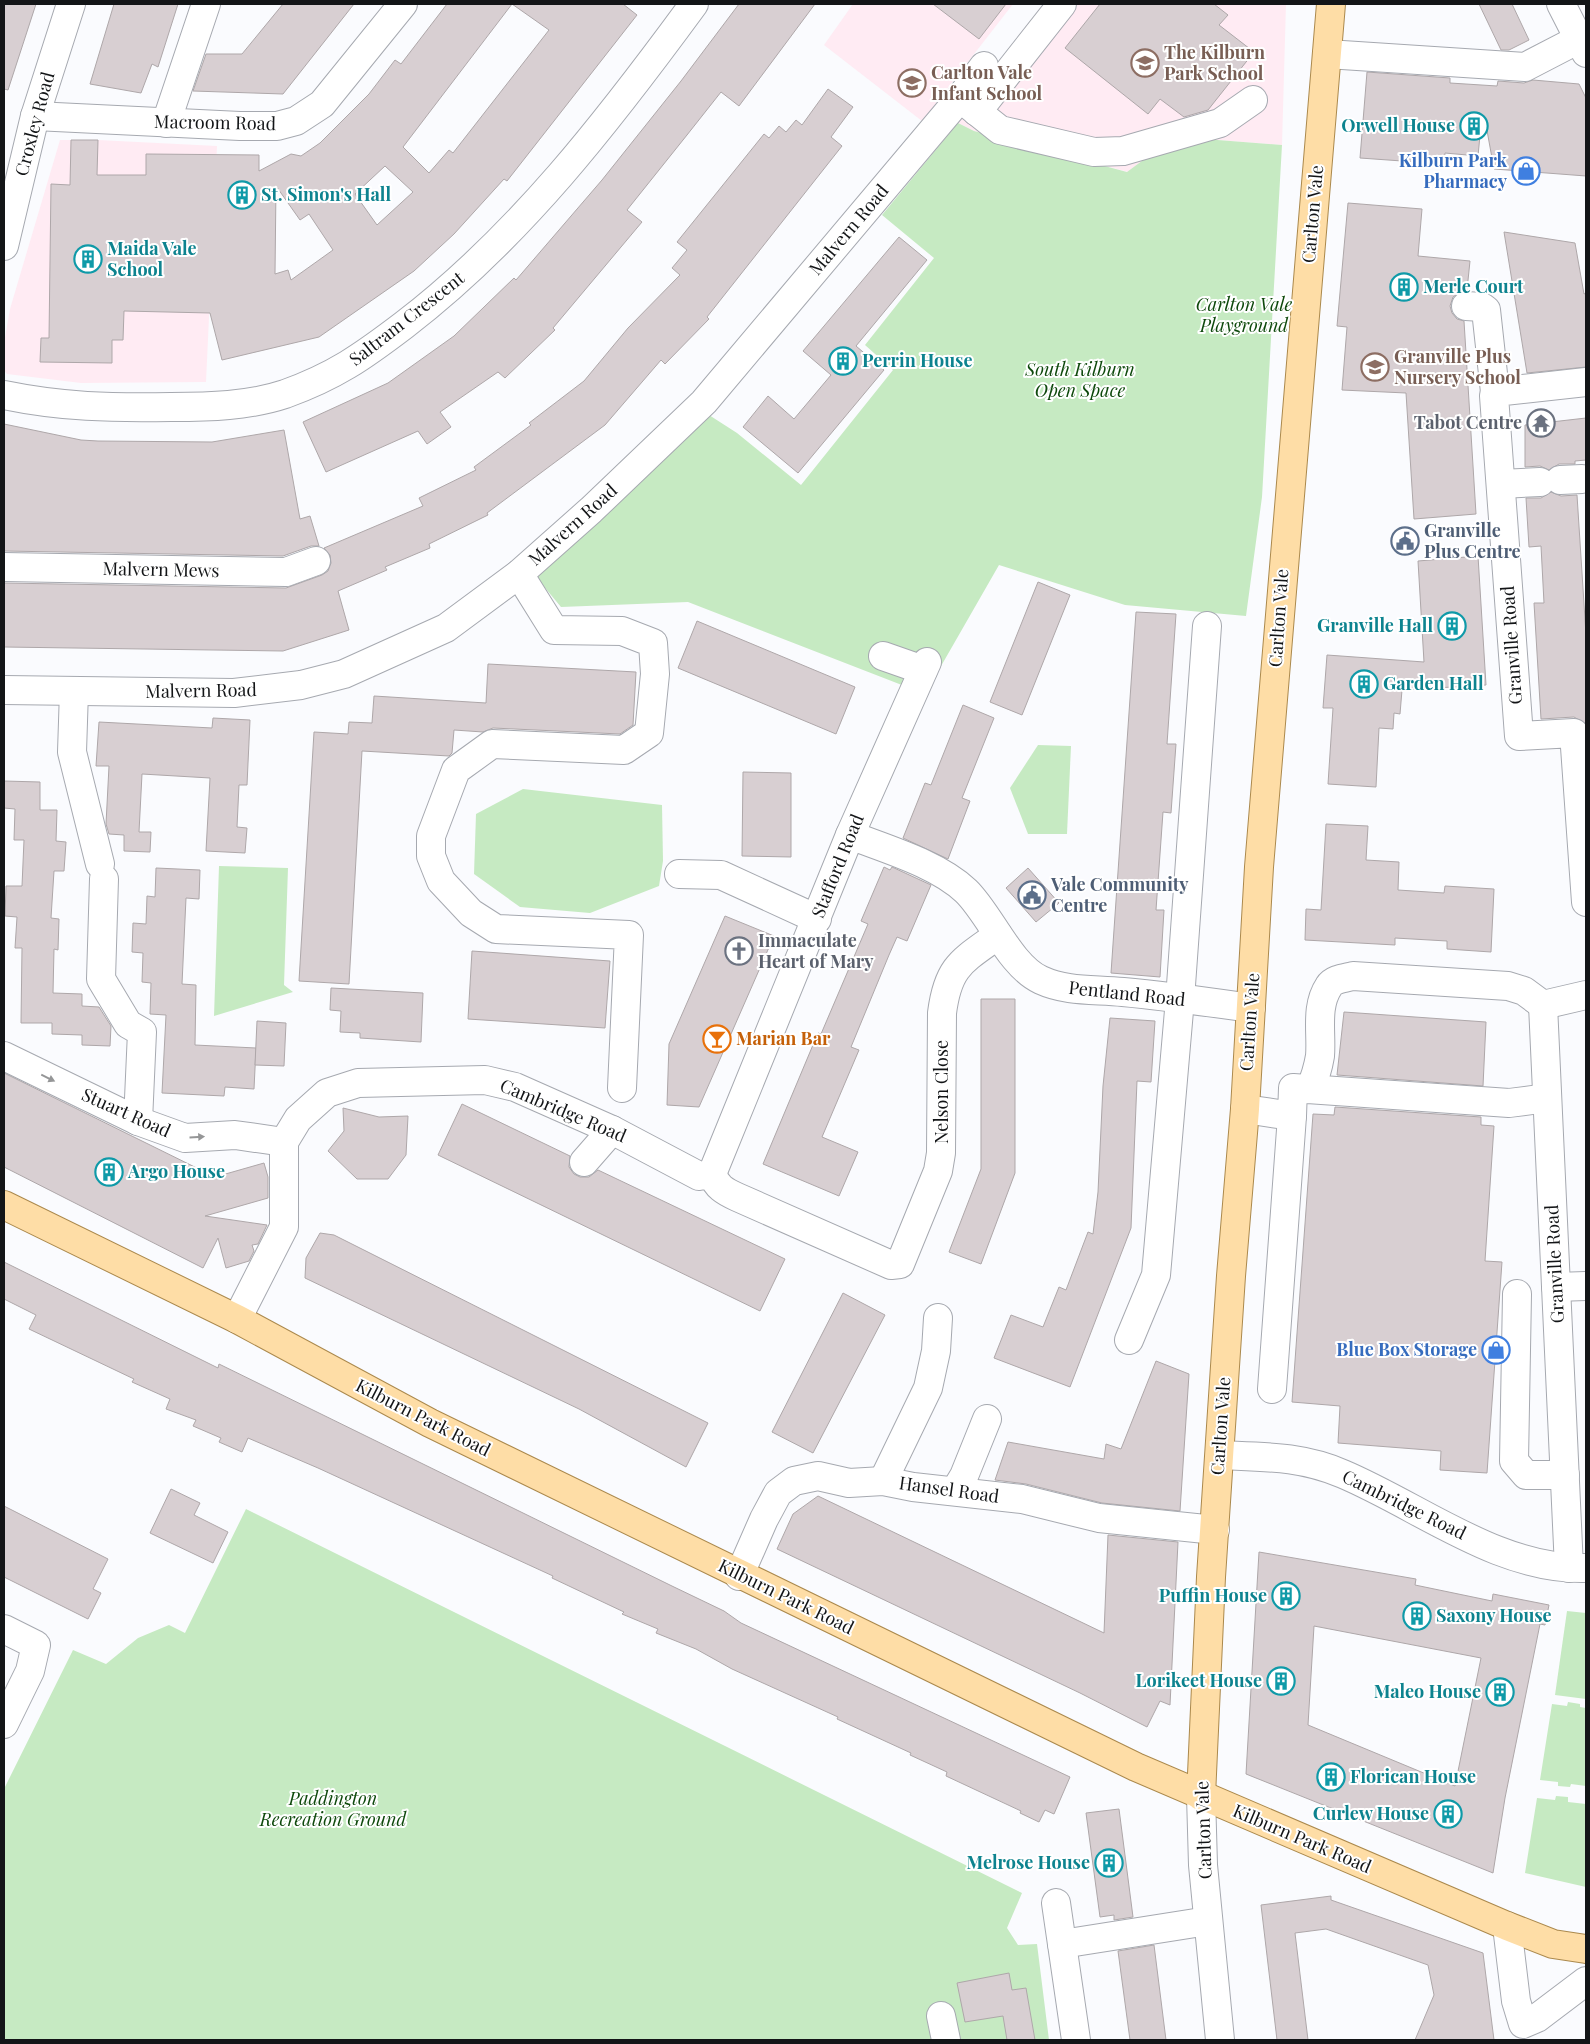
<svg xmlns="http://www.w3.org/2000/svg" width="1590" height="2044" viewBox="0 0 1590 2044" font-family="'Playfair Display',serif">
<rect width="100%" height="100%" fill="#fafbfe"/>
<!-- education -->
<g fill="#ffebf3">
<path d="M853 4H1013L922 121 824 45Z"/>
<path d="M1053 4H1286L1282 145 1192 138 1154 152 1128 172 974 131 958 123Z"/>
<path d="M60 140H98L217 146 206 382 81 383 7 374 4 370V343L10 309Z"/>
</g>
<!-- green -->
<g fill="#c6eac2">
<path d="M958 123 974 131 1127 172 1154 152 1192 138 1282 145 1262 497 1246 616 1125 605 999 565 925 694 688 602 561 607 531 571 709 415 737 433 801 485 893 370 865 345 934 258 882 215Z"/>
<path d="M1038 745 1071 746 1067 834H1028L1010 788Z"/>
<path d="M523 789 662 805 663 861 659 886 590 913 520 907 474 874 476 814Z"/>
<path d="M219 866 288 868 284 985 293 992 214 1016Z"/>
<path d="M246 1509 1022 1893 1007 1928 1018 1945 1037 1944 1049 2040H4V1789L73 1650 106 1664 138 1638 169 1625 185 1633Z"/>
<path d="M1567 1611 1586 1613V1699L1555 1695Z"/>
<path d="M1568 1702 1580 1704V1707L1586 1708V1786L1571 1784 1570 1787 1558 1786V1782L1540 1780 1552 1704 1567 1706Z"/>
<path d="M1556 1796 1568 1797V1802L1586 1804V1887L1525 1873 1537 1798 1555 1800Z"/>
</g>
<!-- building -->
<g fill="#d8cfd2" stroke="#aea7a9" fill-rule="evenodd">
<path d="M4 4H36L8 90 4 89Z"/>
<path d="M114 4H178L158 67 152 64 141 93 90 84Z"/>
<path d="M283 4H354L283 94 193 91 206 54H242Z"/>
<path d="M447 4H512L403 147 429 173 449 150 453 153 549 30 512 4H623L637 15 507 181 504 179 454 234 414 271 319 337 222 360 210 313 124 311 123 340H112V363L40 362 41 338H49L51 184 70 185 71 140H98L97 175H146V154L259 155V171L291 154 301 156 320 143 369 94 395 60 401 64ZM385 166 413 192 377 225 355 194ZM276 186 300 220 309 214 333 250 291 280 288 270 275 274Z"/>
<path d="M739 4H815L739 106 721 92 687 135 627 210 642 222 553 328 555 330 505 378 498 372 440 412 451 427 427 444 418 431 326 472 303 422 388 383 454 336 514 278 516 280 602 180 681 81Z"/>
<path d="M933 4H1006L979 39Z"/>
<path d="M1100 4H1214L1228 15 1219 25 1254 52 1208 110 1184 117 1160 99 1148 114 1065 48Z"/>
<path d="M1479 4H1512L1529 40 1509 50H1501Z"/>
<path d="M1367 72 1450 78V83L1497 86 1498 81 1524 83 1533 80 1579 84 1586 98V176L1494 169 1486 125H1481L1478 156 1445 153 1444 164 1360 158Z"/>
<path d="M828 89 853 107 831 137 842 146 707 317 709 319 665 364 661 360 605 425 487 513 488 515 429 544 430 548 385 567 387 570 338 591 349 630 283 651 4 647V583L286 588 322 575 328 571 331 563 330 555 324 548 423 506 419 498 476 470 474 467 531 425 529 423 584 381 628 328 680 275 672 268 687 250 677 242 764 134 769 138 779 126 786 132 796 120 802 125Z"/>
<path d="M1348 203 1422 209 1418 256 1470 261 1467 290 1460 292 1453 297 1450 306 1452 313 1457 319 1464 321 1476 514 1414 519 1406 393 1342 390 1347 327 1337 326Z"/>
<path d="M1504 232 1575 243 1584 294 1586 293V367L1527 373Z"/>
<path d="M899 237 927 260 856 346 884 370 798 473 743 427 768 396 794 419 831 375 803 351Z"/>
<path d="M1586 418V460L1575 461V464H1559L1549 470 1540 466 1525 467V425Z"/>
<path d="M4 424 81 440 98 441 212 442 284 430 300 519 310 516 319 546H311L283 556 4 551Z"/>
<path d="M1551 492 1561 496 1577 495 1586 635V724L1574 717 1541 719 1534 603H1544L1541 546 1529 547 1526 498H1541Z"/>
<path d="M1478 556 1486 685 1402 690 1400 714 1394 713 1393 729 1379 728 1376 787 1328 784 1333 708H1323L1327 655 1424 662 1418 561Z"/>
<path d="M1038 582 1070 595 1022 715 990 702Z"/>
<path d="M1136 612 1176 614 1167 744H1176L1171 813 1163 812 1156 910H1164L1160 977 1111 973Z"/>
<path d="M697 621 855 687 836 734 678 668Z"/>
<path d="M488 664 636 672 633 725 620 734 493 728 483 732 454 730 452 753 449 756 362 751 349 984 299 981 314 732 348 734 349 722 372 723 374 696 486 703Z"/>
<path d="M963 705 994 718 962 798 970 801 948 859 903 838 925 783 931 785Z"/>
<path d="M213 718 250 720 247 785H239L237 827 247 828 245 853 206 851 210 778 142 774 139 832H151L150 852 124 851V835L109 834 106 824 109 766H96L99 722 212 728Z"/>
<path d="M743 772 791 773V857L742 856Z"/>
<path d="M4 781 40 782V810H57L56 841 66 842 64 871H54L51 918 59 919 58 950 54 949 53 993 82 994V1006L99 1007 111 1026 110 1046 82 1045V1035L52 1034V1023H21L22 948H15L17 917 5 916 6 886H22L24 840H14L15 809 4 808Z"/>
<path d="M1326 824 1368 826 1366 860 1399 862 1398 890 1444 893 1445 886 1494 889 1491 952 1447 949V941L1395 938V945L1305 940 1306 909 1321 910Z"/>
<path d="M884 867 890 870 892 867 931 885 907 941 897 937 889 955 851 1047 859 1050 822 1137 858 1152 839 1196 763 1164 818 1033 821 1034 868 924 861 921Z"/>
<path d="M156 868 200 870 199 899 186 898 182 984 196 985 195 1045 256 1048 254 1089 225 1087 224 1096 162 1093 166 1015 150 1014 151 983 142 982 143 953 132 952 133 923 146 924 147 896 155 897Z"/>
<path d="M1028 868 1059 903 1036 922 1006 888Z"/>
<path d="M725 916 774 936 699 1107 667 1105 669 1044Z"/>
<path d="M472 951 610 961 605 1028 468 1019Z"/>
<path d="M331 988 423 993 421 1042 360 1038V1033L340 1032 341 1011 330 1010Z"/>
<path d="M981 999H1015V1173L981 1264 949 1252 981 1169Z"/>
<path d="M1344 1012 1486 1022 1483 1086 1337 1075Z"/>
<path d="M1110 1018 1155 1021 1151 1082 1137 1081 1131 1228 1070 1387 994 1358 1011 1315 1043 1327 1059 1287 1066 1290 1088 1232 1093 1234 1098 1192 1103 1086Z"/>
<path d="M257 1021 286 1023 284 1066 255 1065Z"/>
<path d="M4 1073 215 1177 264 1163 268 1177V1198L205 1216 267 1225 258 1244 252 1245 254 1251 249 1261 226 1268 218 1238 203 1268 4 1167Z"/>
<path d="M462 1104 570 1156 569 1167 574 1174 580 1177H589L598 1170 785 1259 760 1311 438 1155Z"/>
<path d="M1335 1107 1481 1117V1125L1494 1126 1485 1261 1502 1262 1487 1473 1440 1470 1441 1451 1338 1443 1340 1406 1292 1402 1313 1114 1334 1115Z"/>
<path d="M343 1108 379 1117 408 1116 406 1155 388 1179H357L328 1151 344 1131Z"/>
<path d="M320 1233 334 1235 708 1423 686 1467 579 1409 305 1278 306 1258Z"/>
<path d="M4 1262 218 1368 219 1364 674 1587 724 1611 741 1623 1070 1777 1054 1814 1045 1810 1039 1822 1020 1813 1021 1811 946 1776 947 1772 910 1755 911 1753 837 1719 838 1717 732 1669 696 1649 656 1633 658 1629 622 1614 624 1612 552 1578 553 1576 318 1468 248 1438 242 1452 219 1442 221 1438 193 1426 196 1420 166 1409 170 1399 132 1382 134 1379 29 1329 36 1315 4 1299Z"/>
<path d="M843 1293 885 1315 813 1453 772 1432Z"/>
<path d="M1156 1361 1189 1374 1180 1511 1102 1503 1026 1484 995 1480 1008 1442 1104 1459 1106 1444 1121 1449Z"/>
<path d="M171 1489 200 1503 194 1515 228 1532 213 1563 150 1533Z"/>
<path d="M818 1496 1104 1633 1108 1535 1178 1542 1170 1705 1160 1701 1147 1727 1080 1693 777 1549 793 1514Z"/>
<path d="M4 1506 108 1559 93 1589 101 1593 88 1619 4 1577Z"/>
<path d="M1259 1552 1416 1579 1415 1585 1492 1601 1493 1594 1549 1605 1545 1625 1540 1624 1505 1798 1493 1873 1246 1774ZM1314 1626 1481 1658 1455 1786 1308 1725Z"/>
<path d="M1119 1809 1133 1917 1114 1920V1915L1100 1917 1086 1813Z"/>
<path d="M1331 1896V1900L1483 1953 1494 2040H1415L1434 1995 1428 1965 1326 1929 1295 1933 1308 2040H1277L1261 1905Z"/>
<path d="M1154 1945 1166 2040H1130L1118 1951Z"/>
<path d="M1009 1973 1012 1990 1026 1988 1035 2040H1007L1003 2016 965 2022 957 1983Z"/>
</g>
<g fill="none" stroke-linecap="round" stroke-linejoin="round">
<!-- minor casing -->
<g stroke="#a6a9b0" stroke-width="30">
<g id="minor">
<path d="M1561 4 1586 53"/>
<path d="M1327 54 1525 67 1579 39"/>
<path d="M960 98 1000 130 1094 152 1123 151 1220 123 1253 100"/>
<path d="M977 112 1062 4"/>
<path d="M35 116 240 126H277L296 121 322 104 403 4"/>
<path d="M166 123 206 4"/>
<path d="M4 246 35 116 71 4"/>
<path d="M1466 306 1482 307 1486 310 1495 392"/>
<path d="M1586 382 1495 392 1494 396 1519 736 1574 733 1586 902"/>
<path d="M4 395C62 407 111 408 171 407 209 407 249 406 285 394 335 376 362 357 404 325 519 237 609 120 694 4"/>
<path d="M1560 480 1582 479"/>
<path d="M1501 484 1540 482"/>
<path d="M4 567 286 572 316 561"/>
<path d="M519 574 554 630 622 631 653 643 655 674 649 733 624 750 492 744 456 770 431 836V856L441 881 471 913 496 929 629 935 622 1088"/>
<path d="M883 656 923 670"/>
<path d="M4 690 234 693 301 685 344 674 446 628 519 574 591 510 704 402 960 98 984 66"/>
<path d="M74 691 72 752 100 864"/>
<path d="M850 835C886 849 938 864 966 891 990 914 1010 966 1041 980 1067 992 1095 989 1123 992 1166 996 1208 1002 1251 1008"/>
<path d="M679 874 721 875 817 919"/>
<path d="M104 879 101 979 128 1024 142 1032 138 1121"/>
<path d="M1543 1005 1569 1568"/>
<path d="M1543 1005 1586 995"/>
<path d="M4 1056 138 1121 185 1138 235 1135 284 1142"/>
<path d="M1310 1089C1315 1078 1318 1068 1320 1056 1322 1033 1315 1007 1329 986 1333 979 1345 978 1353 976L1508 986 1524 991 1543 1005"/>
<path d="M1245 1109 1292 1116 1293 1088 1509 1103 1547 1098"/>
<path d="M584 1162 612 1130"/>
<path d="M712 1174 850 835 927 662"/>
<path d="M1556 1287 1586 1286"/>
<path d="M1517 1294 1514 1461 1526 1475H1565"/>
<path d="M237 1319 284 1227V1142L298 1119 327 1093 358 1083 485 1080 515 1087 612 1130 699 1176 712 1174C717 1187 724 1191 737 1197L891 1265 900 1264 938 1171 941 1153 942 1013C948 966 962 961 998 935"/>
<path d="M1129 1340 1156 1275 1180 999 1207 626"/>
<path d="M1272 1389 1292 1116"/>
<path d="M1220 1455C1264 1457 1301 1456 1343 1474 1421 1507 1498 1570 1586 1568"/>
<path d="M883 1481 928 1388 936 1351 938 1318"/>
<path d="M955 1491 964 1476 987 1419"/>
<path d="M739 1576 764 1519 778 1493 794 1481 818 1476 849 1483 883 1481 913 1487 1022 1499 1099 1518 1215 1530"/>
<path d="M4 1629 36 1645 30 1671 4 1724"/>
<path d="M1201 1796 1203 1865 1220 2040"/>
<path d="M1056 1903 1076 2040"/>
<path d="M1507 1926 1516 2001 1523 2024 1537 2018 1586 1981"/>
<path d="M1062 1944 1208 1921"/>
<path d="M941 2016 946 2040"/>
</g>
</g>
<!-- major casing -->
<g stroke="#ab894d" stroke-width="30">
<g id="major">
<path d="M4 1205 237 1319 430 1423 1136 1767 1507 1926 1553 1944 1586 1949"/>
<path d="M1201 1796 1211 1577 1231 1276 1245 1109 1259 867 1331 4"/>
</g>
</g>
<!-- minor -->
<use href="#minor" stroke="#fff" stroke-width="28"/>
<!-- major -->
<use href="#major" stroke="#fedda6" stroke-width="28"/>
</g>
<!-- one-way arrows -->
<defs><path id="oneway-solid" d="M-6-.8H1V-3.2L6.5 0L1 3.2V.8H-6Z" transform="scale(1.25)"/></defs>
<g fill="#959697">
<use href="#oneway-solid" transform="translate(48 1078) rotate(26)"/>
<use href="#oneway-solid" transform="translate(197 1137) rotate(-3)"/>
</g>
<!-- icons -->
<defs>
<g id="school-ring" transform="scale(1.4375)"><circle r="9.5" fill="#fff" stroke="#8d6e63" stroke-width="1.5"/><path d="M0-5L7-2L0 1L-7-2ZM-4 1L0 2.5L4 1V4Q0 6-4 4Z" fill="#8d6e63"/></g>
<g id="building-ring" transform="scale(1.4375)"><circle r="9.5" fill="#fff" stroke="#0f9aa8" stroke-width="1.5"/><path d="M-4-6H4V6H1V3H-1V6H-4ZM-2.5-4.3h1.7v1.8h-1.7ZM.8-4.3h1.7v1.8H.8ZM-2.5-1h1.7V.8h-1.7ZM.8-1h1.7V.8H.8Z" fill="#0f9aa8"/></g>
<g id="shop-ring" transform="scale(1.4375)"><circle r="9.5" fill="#fff" stroke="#3f7fe0" stroke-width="1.5"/><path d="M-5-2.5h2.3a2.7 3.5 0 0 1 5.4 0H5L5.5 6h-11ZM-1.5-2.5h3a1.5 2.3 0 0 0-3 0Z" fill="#3f7fe0"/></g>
<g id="temple-ring" transform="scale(1.4375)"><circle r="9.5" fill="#fff" stroke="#6b7280" stroke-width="1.5"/><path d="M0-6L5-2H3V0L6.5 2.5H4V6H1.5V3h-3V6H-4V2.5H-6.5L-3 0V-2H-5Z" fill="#6b7280"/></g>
<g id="civic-ring" transform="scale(1.4375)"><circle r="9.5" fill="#fff" stroke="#5c6f8a" stroke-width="1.5"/><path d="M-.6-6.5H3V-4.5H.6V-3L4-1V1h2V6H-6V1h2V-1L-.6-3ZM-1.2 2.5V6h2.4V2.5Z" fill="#5c6f8a"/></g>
<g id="church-ring" transform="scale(1.4375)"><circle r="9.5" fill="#fff" stroke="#6b7280" stroke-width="1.5"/><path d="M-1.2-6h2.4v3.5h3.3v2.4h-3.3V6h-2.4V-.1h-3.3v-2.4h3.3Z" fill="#6b7280"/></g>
<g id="bar-ring" transform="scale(1.4375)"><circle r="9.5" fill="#fff" stroke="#e8710a" stroke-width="1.5"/><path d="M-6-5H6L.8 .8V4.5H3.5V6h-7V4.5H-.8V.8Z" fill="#e8710a"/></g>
</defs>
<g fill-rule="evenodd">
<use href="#school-ring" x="1145" y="63"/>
<use href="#school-ring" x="912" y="83"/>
<use href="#building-ring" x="1474" y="126"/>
<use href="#shop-ring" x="1526" y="171"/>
<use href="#building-ring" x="242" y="195"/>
<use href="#building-ring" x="88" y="259"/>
<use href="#building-ring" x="1404" y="287"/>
<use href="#building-ring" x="843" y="361"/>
<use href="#school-ring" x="1375" y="367"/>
<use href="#temple-ring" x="1541" y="423"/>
<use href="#civic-ring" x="1405" y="541"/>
<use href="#building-ring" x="1452" y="626"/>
<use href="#building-ring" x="1364" y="684"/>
<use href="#civic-ring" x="1032" y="895"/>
<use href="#church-ring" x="739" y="951"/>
<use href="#bar-ring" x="717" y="1039"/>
<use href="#building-ring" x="109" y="1172"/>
<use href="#shop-ring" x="1496" y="1350"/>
<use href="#building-ring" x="1286" y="1596"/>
<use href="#building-ring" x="1417" y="1616"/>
<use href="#building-ring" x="1281" y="1681"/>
<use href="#building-ring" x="1500" y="1692"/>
<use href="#building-ring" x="1331" y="1777"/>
<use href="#building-ring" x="1448" y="1814"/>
<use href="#building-ring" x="1109" y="1863"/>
</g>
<g text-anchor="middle" stroke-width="4" stroke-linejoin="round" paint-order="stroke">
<!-- education labels -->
<g font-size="18" font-weight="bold" fill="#785e54" stroke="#fff" text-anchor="start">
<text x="1164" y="59">The Kilburn<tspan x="1164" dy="21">Park School</tspan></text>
<text x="931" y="79">Carlton Vale<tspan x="931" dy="21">Infant School</tspan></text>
<text x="1394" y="363">Granville Plus<tspan x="1394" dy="21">Nursery School</tspan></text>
</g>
<!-- street labels -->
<g font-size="18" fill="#131517" stroke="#fff">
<text transform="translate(215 123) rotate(1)" y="6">Macroom Road</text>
<text transform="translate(35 124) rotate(-75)" y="6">Croxley Road</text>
<text transform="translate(1313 214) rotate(-85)" y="6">Carlton Vale</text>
<text transform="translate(849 230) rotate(-50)" y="6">Malvern Road</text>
<text transform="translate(407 319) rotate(-38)" y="6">Saltram Crescent</text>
<text transform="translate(573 525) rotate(-42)" y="6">Malvern Road</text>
<text transform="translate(161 570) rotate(1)" y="6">Malvern Mews</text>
<text transform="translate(1279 618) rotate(-86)" y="6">Carlton Vale</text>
<text transform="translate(1512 645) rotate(-94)" y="6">Granville Road</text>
<text transform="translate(201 691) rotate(-1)" y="6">Malvern Road</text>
<text transform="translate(838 866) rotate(-68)" y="6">Stafford Road</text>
<text transform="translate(1127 994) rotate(6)" y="6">Pentland Road</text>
<text transform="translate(1250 1022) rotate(-86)" y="6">Carlton Vale</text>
<text transform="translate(942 1092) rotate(-90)" y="6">Nelson Close</text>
<text transform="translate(563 1111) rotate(23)" y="6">Cambridge Road</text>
<text transform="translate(126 1113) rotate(24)" y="6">Stuart Road</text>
<text transform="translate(1555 1264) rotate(-93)" y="6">Granville Road</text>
<text transform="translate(423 1418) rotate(27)" y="6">Kilburn Park Road</text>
<text transform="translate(1221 1426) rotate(-86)" y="6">Carlton Vale</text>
<text transform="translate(949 1490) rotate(8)" y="6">Hansel Road</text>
<text transform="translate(1404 1505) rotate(26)" y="6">Cambridge Road</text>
<text transform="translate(786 1597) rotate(26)" y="6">Kilburn Park Road</text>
<text transform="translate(1204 1830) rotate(-92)" y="6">Carlton Vale</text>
<text transform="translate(1302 1839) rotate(23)" y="6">Kilburn Park Road</text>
</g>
<!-- culture labels -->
<g font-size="18" font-weight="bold" fill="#0d838f" stroke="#fff" text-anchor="start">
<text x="1455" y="132" text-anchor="end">Orwell House</text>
<text x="261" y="201">St. Simon's Hall</text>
<text x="107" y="255">Maida Vale<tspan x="107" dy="21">School</tspan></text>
<text x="1423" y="293">Merle Court</text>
<text x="862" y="367">Perrin House</text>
<text x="1433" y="632" text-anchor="end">Granville Hall</text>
<text x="1383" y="690">Garden Hall</text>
<text x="128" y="1178">Argo House</text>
<text x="1267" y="1602" text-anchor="end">Puffin House</text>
<text x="1436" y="1622">Saxony House</text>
<text x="1262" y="1687" text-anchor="end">Lorikeet House</text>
<text x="1481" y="1698" text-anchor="end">Maleo House</text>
<text x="1350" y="1783">Florican House</text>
<text x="1429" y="1820" text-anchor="end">Curlew House</text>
<text x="1090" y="1869" text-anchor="end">Melrose House</text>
</g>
<!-- shop labels -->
<g font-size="18" font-weight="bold" fill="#366cbe" stroke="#fff" text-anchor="end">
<text x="1507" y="167">Kilburn Park<tspan x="1507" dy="21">Pharmacy</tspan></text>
<text x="1477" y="1356">Blue Box Storage</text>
</g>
<!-- park labels -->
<g font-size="18" font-style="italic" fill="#0e490c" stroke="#fff">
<text x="1244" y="311">Carlton Vale<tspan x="1244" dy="21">Playground</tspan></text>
<text x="1080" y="376">South Kilburn<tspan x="1080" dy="21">Open Space</tspan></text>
<text x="333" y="1805">Paddington<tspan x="333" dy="21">Recreation Ground</tspan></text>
</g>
<!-- worship labels -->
<g font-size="18" font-weight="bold" fill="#5b616d" stroke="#fff" text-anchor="end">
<text x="1522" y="429">Tabot Centre</text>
<text x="758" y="947" text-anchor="start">Immaculate<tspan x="758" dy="21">Heart of Mary</tspan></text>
</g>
<!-- service labels -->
<g font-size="18" font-weight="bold" fill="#4e5e75" stroke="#fff" text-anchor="start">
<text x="1424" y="537">Granville<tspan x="1424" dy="21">Plus Centre</tspan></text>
<text x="1051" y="891">Vale Community<tspan x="1051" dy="21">Centre</tspan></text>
</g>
<!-- food labels -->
<g font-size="18" font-weight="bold" fill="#c56008" stroke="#fff" text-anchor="start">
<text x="736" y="1045">Marian Bar</text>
</g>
</g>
<!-- border -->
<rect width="1590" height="2044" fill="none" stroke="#131517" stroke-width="10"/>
</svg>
